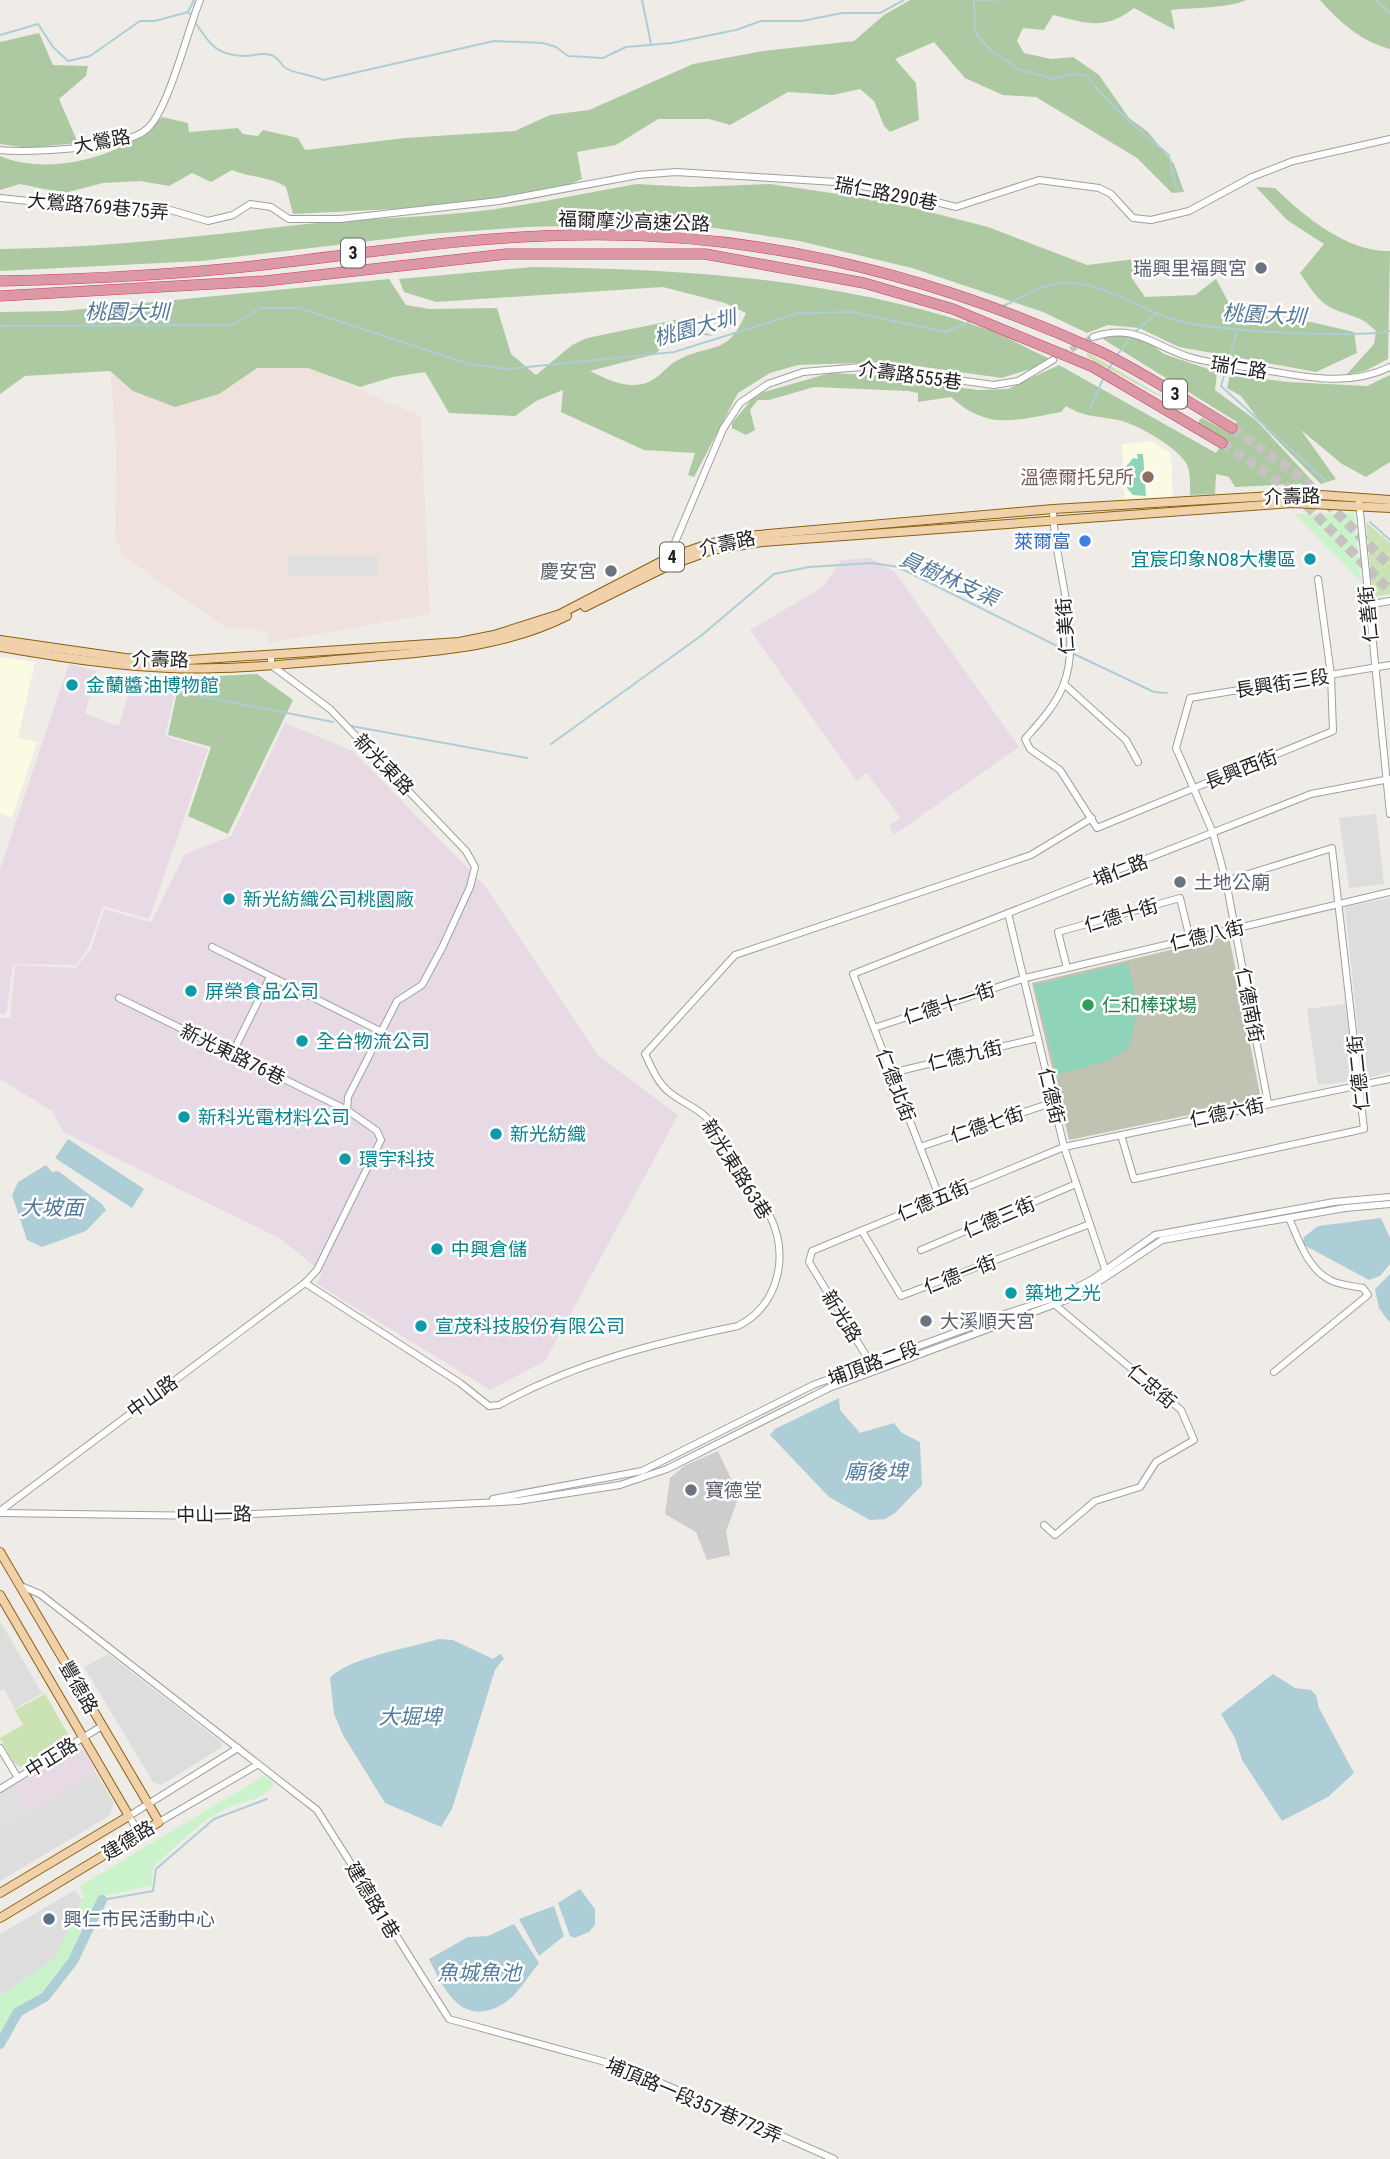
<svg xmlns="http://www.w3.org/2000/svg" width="1390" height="2159" viewBox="0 0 1390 2159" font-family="'Roboto Condensed','Noto Sans TC',sans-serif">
<rect width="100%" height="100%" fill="#efece7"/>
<!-- residential -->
<g fill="#ddd">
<path d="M1376 814 1384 884 1349 888 1339 818Z"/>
<path d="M1390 898V1072L1363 1079 1345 907Z"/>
<path d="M1345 1004 1355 1080 1318 1085 1307 1009Z"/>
<path d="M0 1621 42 1693 15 1709 4 1689 0 1691Z"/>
<path d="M108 1654 221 1742 222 1747 161 1785 153 1782 84 1667Z"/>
<path d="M96 1773 114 1803 109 1816 0 1881V1831Z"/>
<path d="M75 1890 82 1900 55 1958 3 1996 0 1994V1934Z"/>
</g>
<!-- industrial -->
<g fill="#e7dae5">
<path d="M870 558 894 571 1019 747 894 835 889 826 900 817 867 773 857 781 750 630 823 587 841 560Z"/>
<path d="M69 664 97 671 85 714 119 726 133 679H178L165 736 208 749 149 919 103 906 89 947 75 965 13 964 6 1014H0V869Z"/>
<path d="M285 723 353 751 486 887 598 1055 678 1115 545 1361 490 1390 317 1284 322 1273 281 1239 63 1132 52 1111 0 1079V1018H10L15 965 76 968 91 949 104 909 151 922 185 854 231 836Z"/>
<path d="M78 1748 84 1750 96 1773 28 1814 12 1787Z"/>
</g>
<!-- education -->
<g fill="#fbfbe4">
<path d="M1153 441 1171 454 1173 500 1125 502 1122 444Z"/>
<path d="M0 657 35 662 18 738 37 742 12 818 0 813Z"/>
</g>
<!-- religious -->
<path fill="#cdcdcd" d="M718 1451 739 1496 726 1531 730 1555 707 1560 696 1532 665 1514 670 1478 684 1466Z"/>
<!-- military -->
<path fill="#efe1dc" d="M307 366 421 417 430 614 269 643 267 633 247 627 228 629 123 556 115 538 116 454 111 376Z"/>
<!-- construction -->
<path fill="#c2c2b3" d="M1229 936 1261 1100 1069 1140 1032 983Z"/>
<!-- grass -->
<g fill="#cbe3b3">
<path d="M1087 352 1183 409 1087 357Z"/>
<path d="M1366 522 1390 543V594L1373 597Z"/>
<path d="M45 1694 68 1734V1740L21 1767 14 1763 0 1738 23 1725 15 1710Z"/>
</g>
<!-- forest -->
<g fill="#adc9a1">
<path d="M910 0H1247C1223 9 1198 7 1171 10L1175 30 1134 8C1105 31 1086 23 1053 15L1044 30 1023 28 1017 41 1024 53 1051 59 1073 57 1099 75 1129 118 1148 132 1174 164 1184 192 1172 193 1137 158 1036 97 1003 95 965 78 934 42 895 59 916 83 919 120 890 132 884 126 874 101 860 89 833 95 788 92 730 125 709 119H658L616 145 577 152 582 179 563 187 434 207 293 214 286 187C269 176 251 178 232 170L211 182 192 173 169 186 140 181 103 183 64 193 20 184 0 190V156C49 177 127 157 162 117L188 123 189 132 238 128 243 134 258 136 263 130 298 138 305 150 405 138 515 131 550 115 589 110 693 64 763 51 854 41 884 15Z"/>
<path d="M1320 0H1390V49C1362 42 1339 22 1320 0Z"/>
<path d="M39 33 53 65 88 66 86 76 59 99 78 143 28 148 0 144V42Z"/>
<path d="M637 184 691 187 770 184 886 201 988 227 1087 265 1143 258 1131 277 1145 297 1195 295 1216 279 1230 305 1281 321 1311 322 1354 332 1357 353 1316 372 1179 347 1139 328 1108 325 1087 333 1043 312 912 268 799 241 715 228 662 224 526 227 429 234 201 261 0 271V249C99 248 197 237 296 225 362 218 430 218 496 209 544 202 591 192 637 184Z"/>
<path d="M1256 187 1275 188C1305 217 1347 252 1390 251L1388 359 1365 371 1346 375 1374 344 1376 331C1361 316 1355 318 1336 310 1319 304 1310 287 1300 273L1324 244 1287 220Z"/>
<path d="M532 267C685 269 833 278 980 327 1003 334 1026 348 1048 358L1036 367 1002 378 889 362 798 365 770 373 738 393 694 477 688 475 695 453 644 450 561 412 563 390 536 401 515 416 449 413 425 372 393 377 360 387 308 368H257L219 394 175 407 133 391 110 371 25 376 0 394V312L62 311 389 279 406 305 430 309 497 308 511 354 536 375 572 345 587 338 675 320 713 336 697 334 665 342 656 354 590 371C600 376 619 385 631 385 657 386 662 368 678 360 713 342 727 357 746 313L725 303 663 287 436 302 404 292 399 279Z"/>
<path d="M1110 334 1140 336 1164 354 1217 372 1215 390 1257 421 1314 483 1235 487 1229 477 1216 474 1215 494 1190 495C1190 486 1191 471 1186 463 1177 447 1135 423 1118 420 1099 416 1082 417 1066 406L1061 412C1016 420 988 431 951 397L918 402V393L908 391 814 387 769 400H758L750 410 755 430 746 435 732 428V423L752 399 764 392 830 373 871 375 978 390 1008 389 1059 365 1216 453 1224 441 1199 424V420L1202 418 1230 433 1237 422 1103 339Z"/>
<path d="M1230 375 1288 382 1367 386 1390 375V462L1366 477 1342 464 1301 430 1336 479 1321 484 1265 428 1241 396 1227 388Z"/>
<path d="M257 674 293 700 228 834 188 816 211 747 168 735 180 678Z"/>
</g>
<!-- park -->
<g fill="#caf3cc">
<path d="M1354 513 1361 582 1295 514Z"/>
<path d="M264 1776 275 1783C263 1801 246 1800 227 1808 200 1820 176 1847 153 1867L152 1885 100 1897 69 1958 42 1992 17 2008 0 2033V1996L55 1958 84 1896 80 1886Z"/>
</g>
<!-- pitch -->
<g fill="#8fd4b8">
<path d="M1137 454H1143L1146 496 1133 495 1127 488 1126 467 1133 458 1138 459Z"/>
<path d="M1128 963C1136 994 1139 1018 1129 1048L1107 1061 1057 1075 1034 985Z"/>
</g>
<!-- parking -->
<g fill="#dfdfdf">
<path d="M288 555 378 556V576H288Z"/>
<path d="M12 1787 28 1814 0 1831V1794Z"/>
</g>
<!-- water -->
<g fill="#adced7">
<path d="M68 1139 144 1189 132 1208 55 1158Z"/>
<path d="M46 1165 52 1172 58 1171 102 1204 106 1210 86 1231 42 1247 27 1240 12 1195 18 1182Z"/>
<path d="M1381 1218 1390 1238V1264L1380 1276 1369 1280 1302 1244 1304 1237 1318 1226Z"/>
<path d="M1390 1274V1323L1379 1308 1375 1289Z"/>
<path d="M839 1398 840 1410 860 1433 894 1423 902 1433 920 1442 922 1485 895 1513 885 1519 870 1520 829 1497 770 1435 775 1429Z"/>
<path d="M439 1639 453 1640 493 1659 500 1654 504 1658 495 1670 452 1809 441 1827 385 1803 343 1735 334 1714 330 1678C347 1658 413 1647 439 1639Z"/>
<path d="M1273 1674 1295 1688 1311 1690 1316 1695 1319 1708 1354 1773 1328 1797 1282 1821 1242 1760 1235 1738 1221 1714Z"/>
<path d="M580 1889 595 1909V1925L589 1932 574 1938 570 1936 558 1903Z"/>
<path d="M554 1906 564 1936 539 1956 519 1919Z"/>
<path d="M514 1924 539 1963C529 1975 517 1996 503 2004 462 2028 444 1990 429 1959L468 1937 488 1936Z"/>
</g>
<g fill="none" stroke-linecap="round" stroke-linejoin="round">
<!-- stream -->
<g stroke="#adced7" stroke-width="2">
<path d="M642 0 651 44"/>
<path d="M974 0 975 32 990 50 1018 69 1053 79 1069 74 1086 75C1110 107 1139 129 1169 155L1176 188"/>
<path d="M975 0H997"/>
<path d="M1376 0 1390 13"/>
<path d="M188 12 194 0"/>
<path d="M194 21C209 41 213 55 244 56 253 56 262 52 271 55 279 57 280 65 287 69 294 73 313 75 323 80L494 41 543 43 556 47 568 56 603 58 626 47 672 43 736 30 761 21H802L842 13H880L904 0"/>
<path d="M0 35 38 24 53 47 68 61 90 56 140 21H155L188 12 191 16"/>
<path d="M1001 307C1019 299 1041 285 1060 283 1098 279 1137 308 1172 319 1206 331 1355 339 1390 331"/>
<path d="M0 326 233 325 260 308H299L469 364 507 369 674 352 799 313 852 312 946 332 971 321"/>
<path d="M1238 329 1221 386 1326 481"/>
<path d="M1135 332 1157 313"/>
<path d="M1118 354 1131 336"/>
<path d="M1107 372 1113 362"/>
<path d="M1090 408 1104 377"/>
<path d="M1370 522 1390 540"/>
<path d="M1072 653 1154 692 1167 693"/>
<path d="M174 691 333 722"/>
<path d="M351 726 527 758"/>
<path d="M551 744 702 635 774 574 809 567 872 563 898 567 1067 651"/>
<path d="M102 1900 153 1891 156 1869 214 1819 267 1799"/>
</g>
<!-- river -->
<path stroke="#adced7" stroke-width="10" d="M0 2044 18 2012 45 1997 73 1961 102 1900"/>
<!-- minor-tunnel -->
<path stroke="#c5c3bf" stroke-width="6" stroke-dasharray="6 3" stroke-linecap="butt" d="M1063 354 1093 337"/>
<!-- highway-tunnel -->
<g stroke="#c5c3bf" stroke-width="10" stroke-dasharray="10 5" stroke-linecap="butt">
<path d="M1232 428 1304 480 1390 566"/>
<path d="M1222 443 1294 492 1390 591"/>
</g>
<!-- minor casing -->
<g stroke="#a0a0a0" stroke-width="8">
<g id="minor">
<path d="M0 150C30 153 125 149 147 129 168 111 188 29 200 0"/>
<path d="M0 198 133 212 151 213 167 209 208 221 233 215 250 204 271 207 289 219H340L499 201 638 175 676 172 836 182 893 191 956 207 1039 180 1099 188 1111 194 1133 218 1151 220 1189 211 1252 177 1293 161 1390 139"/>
<path d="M1093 337C1136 323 1151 345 1189 357 1212 364 1234 365 1258 369 1301 376 1348 388 1390 367"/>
<path d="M1359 502 1390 814"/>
<path d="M1053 509C1053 563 1084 636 1063 686 1055 706 1039 723 1025 739L1030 749 1060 770 1097 828 1333 731 1331 675 1318 579"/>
<path d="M668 559 723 429 740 403 768 384 803 372 861 367 994 385 1018 381 1053 360"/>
<path d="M1367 605 1390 601"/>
<path d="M1064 684 1126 740 1138 762"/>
<path d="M1008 913 1064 1147 1106 1272"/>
<path d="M212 947 382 1032"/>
<path d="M1067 968 1058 932 1180 898 1190 939"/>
<path d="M119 998 347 1110"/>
<path d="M874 1028 1025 978 1390 892"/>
<path d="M232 1054 270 977"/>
<path d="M891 1073 1038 1038"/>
<path d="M1268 1103 1226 881 1213 833 1176 748 1190 698 1390 665"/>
<path d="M1121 1135 1134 1179 1364 1129 1332 848 1226 881"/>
<path d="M920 1147 1054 1102"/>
<path d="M939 1196 853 974 1311 794 1390 779"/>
<path d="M862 1231 901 1296 1090 1224"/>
<path d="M921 1250 1076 1184"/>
<path d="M305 1283 460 1383 489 1406 499 1405C574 1363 655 1343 738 1326 779 1305 790 1255 769 1214 764 1204 756 1196 750 1187 735 1165 720 1142 707 1118 696 1107 681 1102 669 1092 657 1082 652 1068 645 1054L735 955 1031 855 1092 818"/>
<path d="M873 1367 809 1262 812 1251 1064 1147 1390 1079"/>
<path d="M1274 1372 1368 1295 1363 1288C1353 1286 1339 1285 1330 1280 1308 1269 1298 1239 1289 1218"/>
<path d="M493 1499 642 1471 813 1385 1008 1313 1060 1296 1093 1279 1155 1235 1334 1202 1390 1197"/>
<path d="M0 1511 305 1283 317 1270 381 1140 377 1131 347 1110 348 1097 397 1001 422 985 442 948 470 887 475 867 466 851 330 709 271 665V657"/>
<path d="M0 1513 211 1516 518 1501 620 1485 667 1469 829 1388 1077 1296 1162 1240 1345 1208 1390 1204"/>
<path d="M1044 1525 1055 1535 1095 1501 1140 1487 1156 1462 1194 1440 1181 1410 1054 1304"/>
<path d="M21 1586 40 1594 317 1810 449 2019 627 2068 834 2159"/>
<path d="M0 1748 18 1778"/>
<path d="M0 1789 102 1726"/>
<path d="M159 1822 257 1765"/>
<path d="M139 1833 129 1816 238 1748"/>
</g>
</g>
<!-- major casing -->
<g stroke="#896012" stroke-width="10">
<g id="major">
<path d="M585 607 666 567 712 550 762 542 1292 503 1390 508"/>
<path d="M0 640 125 658 174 661 459 642 494 635 560 614 668 558 708 544 746 536 1053 509 1307 494 1390 500"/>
<path d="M0 647C56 656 112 666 169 668 236 671 304 662 370 657 438 651 505 647 567 616"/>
<path d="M0 1552 159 1822 0 1918"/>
<path d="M0 1595 129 1816 0 1893"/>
</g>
</g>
<!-- highway casing -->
<g stroke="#c63b6d" stroke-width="11">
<g id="highway">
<path d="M0 281C88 279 174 275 262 265 368 253 472 236 580 235 761 232 935 276 1099 351 1145 373 1188 402 1232 428"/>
<path d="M0 296 265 281 507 254H705L864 283 953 309 1093 367 1222 443"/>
</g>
</g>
<!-- minor -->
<use href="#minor" stroke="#fff" stroke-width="6"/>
<!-- major -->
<use href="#major" stroke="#f1d1aa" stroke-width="8"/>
<!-- highway -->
<use href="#highway" stroke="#dd98a6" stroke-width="10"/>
</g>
<!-- markers -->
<g fill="#6b7280" stroke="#fff" stroke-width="2.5">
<circle cx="1261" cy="268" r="7"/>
<circle cx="611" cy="571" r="7"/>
<circle cx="1180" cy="882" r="7"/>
<circle cx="926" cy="1321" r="7"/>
<circle cx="691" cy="1490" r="7"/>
</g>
<circle fill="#8d6e63" stroke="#fff" stroke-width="2.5" cx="1148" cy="477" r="7"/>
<circle fill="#3f7fe0" stroke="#fff" stroke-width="2.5" cx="1085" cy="541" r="7"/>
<g fill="#0f9aa8" stroke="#fff" stroke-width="2.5">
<circle cx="1310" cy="559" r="7"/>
<circle cx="72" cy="685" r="7"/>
<circle cx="229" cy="899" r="7"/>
<circle cx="191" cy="991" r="7"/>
<circle cx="302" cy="1041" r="7"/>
<circle cx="184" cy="1117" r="7"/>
<circle cx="496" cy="1134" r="7"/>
<circle cx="345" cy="1159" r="7"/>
<circle cx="437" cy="1249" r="7"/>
<circle cx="1011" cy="1293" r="7"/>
<circle cx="421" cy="1326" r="7"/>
</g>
<circle fill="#2e9e5b" stroke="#fff" stroke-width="2.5" cx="1088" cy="1005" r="7"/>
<circle fill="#5c6f8a" stroke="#fff" stroke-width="2.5" cx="49" cy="1919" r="7"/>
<g text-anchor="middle" stroke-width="5" stroke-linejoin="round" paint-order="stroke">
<!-- shield labels -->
<g fill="#fff" stroke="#626262" stroke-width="2">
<rect x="341" y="238.5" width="24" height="29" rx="5"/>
<rect x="1163" y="379.5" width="24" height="29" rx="5"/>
<rect x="660" y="542.5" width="24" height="29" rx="5"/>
</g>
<g font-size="18" font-weight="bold" fill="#1f1f1f">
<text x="353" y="259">3</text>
<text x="1175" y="400">3</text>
<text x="672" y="563">4</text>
</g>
<!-- street labels -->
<g font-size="19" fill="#1f1f1f" stroke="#fff">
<text transform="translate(102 141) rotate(-11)" y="7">大鶯路</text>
<text transform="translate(886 193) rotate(11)" y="7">瑞仁路290巷</text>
<text transform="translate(98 206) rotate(5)" y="7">大鶯路769巷75弄</text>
<text transform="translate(634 221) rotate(2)" y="7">福爾摩沙高速公路</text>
<text transform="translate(1239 367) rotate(9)" y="7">瑞仁路</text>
<text transform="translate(910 375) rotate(8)" y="7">介壽路555巷</text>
<text transform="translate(1292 496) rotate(-1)" y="7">介壽路</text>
<text transform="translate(727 543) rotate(-12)" y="7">介壽路</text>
<text transform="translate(1368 614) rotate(-96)" y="7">仁善街</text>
<text transform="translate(1065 626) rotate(-94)" y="7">仁美街</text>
<text transform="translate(160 659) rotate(1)" y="7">介壽路</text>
<text transform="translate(1282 683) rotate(-9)" y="7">長興街三段</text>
<text transform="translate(384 764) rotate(46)" y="7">新光東路</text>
<text transform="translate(1241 769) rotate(-21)" y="7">長興西街</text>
<text transform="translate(1120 870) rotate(-21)" y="7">埔仁路</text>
<text transform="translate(1121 915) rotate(-16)" y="7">仁德十街</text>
<text transform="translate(1207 935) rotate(-13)" y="7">仁德八街</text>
<text transform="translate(949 1003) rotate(-18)" y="7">仁德十一街</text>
<text transform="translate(1250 1005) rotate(79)" y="7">仁德南街</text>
<text transform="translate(233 1054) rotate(26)" y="7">新光東路76巷</text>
<text transform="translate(965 1055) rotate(-13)" y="7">仁德九街</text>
<text transform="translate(1358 1073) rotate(-96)" y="7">仁德二街</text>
<text transform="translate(896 1085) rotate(69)" y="7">仁德北街</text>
<text transform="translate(1052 1096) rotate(77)" y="7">仁德街</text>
<text transform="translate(1227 1112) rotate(-12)" y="7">仁德六街</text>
<text transform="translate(987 1124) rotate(-18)" y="7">仁德七街</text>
<text transform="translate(737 1169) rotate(58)" y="7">新光東路63巷</text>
<text transform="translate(933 1200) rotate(-23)" y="7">仁德五街</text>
<text transform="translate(999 1217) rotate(-23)" y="7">仁德三街</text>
<text transform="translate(960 1274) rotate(-21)" y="7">仁德一街</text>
<text transform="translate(842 1316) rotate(58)" y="7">新光路</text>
<text transform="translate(873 1363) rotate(-20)" y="7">埔頂路二段</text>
<text transform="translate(1152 1386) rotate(40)" y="7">仁忠街</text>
<text transform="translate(152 1396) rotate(-36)" y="7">中山路</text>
<text transform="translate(214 1514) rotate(-1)" y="7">中山一路</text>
<text transform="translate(79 1687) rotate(60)" y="7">豐德路</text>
<text transform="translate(51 1757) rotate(-32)" y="7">中正路</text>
<text transform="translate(128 1840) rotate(-31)" y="7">建德路</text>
<text transform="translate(373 1900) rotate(59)" y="7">建德路1巷</text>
<text transform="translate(694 2100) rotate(23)" y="7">埔頂路一段357巷772弄</text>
</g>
<!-- worship labels -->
<g font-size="19" fill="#5b616d" stroke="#fff" text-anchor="start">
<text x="1247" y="275" text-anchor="end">瑞興里福興宮</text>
<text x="597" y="578" text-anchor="end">慶安宮</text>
<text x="1194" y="889">土地公廟</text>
<text x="940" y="1328">大溪順天宮</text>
<text x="705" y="1497">寶德堂</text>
</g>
<!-- education labels -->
<g font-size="19" fill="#785e54" stroke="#fff" text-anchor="end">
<text x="1134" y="484">溫德爾托兒所</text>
</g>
<!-- shop labels -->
<g font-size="19" fill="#366cbe" stroke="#fff" text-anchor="end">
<text x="1071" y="548">萊爾富</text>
</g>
<!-- culture labels -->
<g font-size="19" fill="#0d838f" stroke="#fff" text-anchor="start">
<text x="1296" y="566" text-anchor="end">宜宸印象NO8大樓區</text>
<text x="86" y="692">金蘭醬油博物館</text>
<text x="243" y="906">新光紡織公司桃園廠</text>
<text x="205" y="998">屏榮食品公司</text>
<text x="316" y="1048">全台物流公司</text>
<text x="198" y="1124">新科光電材料公司</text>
<text x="510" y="1141">新光紡織</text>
<text x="359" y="1166">環宇科技</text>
<text x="451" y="1256">中興倉儲</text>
<text x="1025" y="1300">築地之光</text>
<text x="435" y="1333">宣茂科技股份有限公司</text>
</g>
<!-- leisure labels -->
<g font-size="19" fill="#27864d" stroke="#fff" text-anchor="start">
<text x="1102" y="1012">仁和棒球場</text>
</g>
<!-- service labels -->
<g font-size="19" fill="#4e5e75" stroke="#fff" text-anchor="start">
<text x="63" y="1926">興仁市民活動中心</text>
</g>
<!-- water labels -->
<g font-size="21" font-style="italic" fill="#547a9d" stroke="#fff">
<text x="127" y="319">桃園大圳</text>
<text transform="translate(1264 315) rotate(3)" y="7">桃園大圳</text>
<text transform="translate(695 328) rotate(-15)" y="7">桃園大圳</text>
<text transform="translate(949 579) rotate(24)" y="7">員樹林支渠</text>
<text x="52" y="1215">大坡面</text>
<text x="876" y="1479">廟後埤</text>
<text x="410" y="1724">大堀埤</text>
<text x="479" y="1980">魚城魚池</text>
</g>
</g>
</svg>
